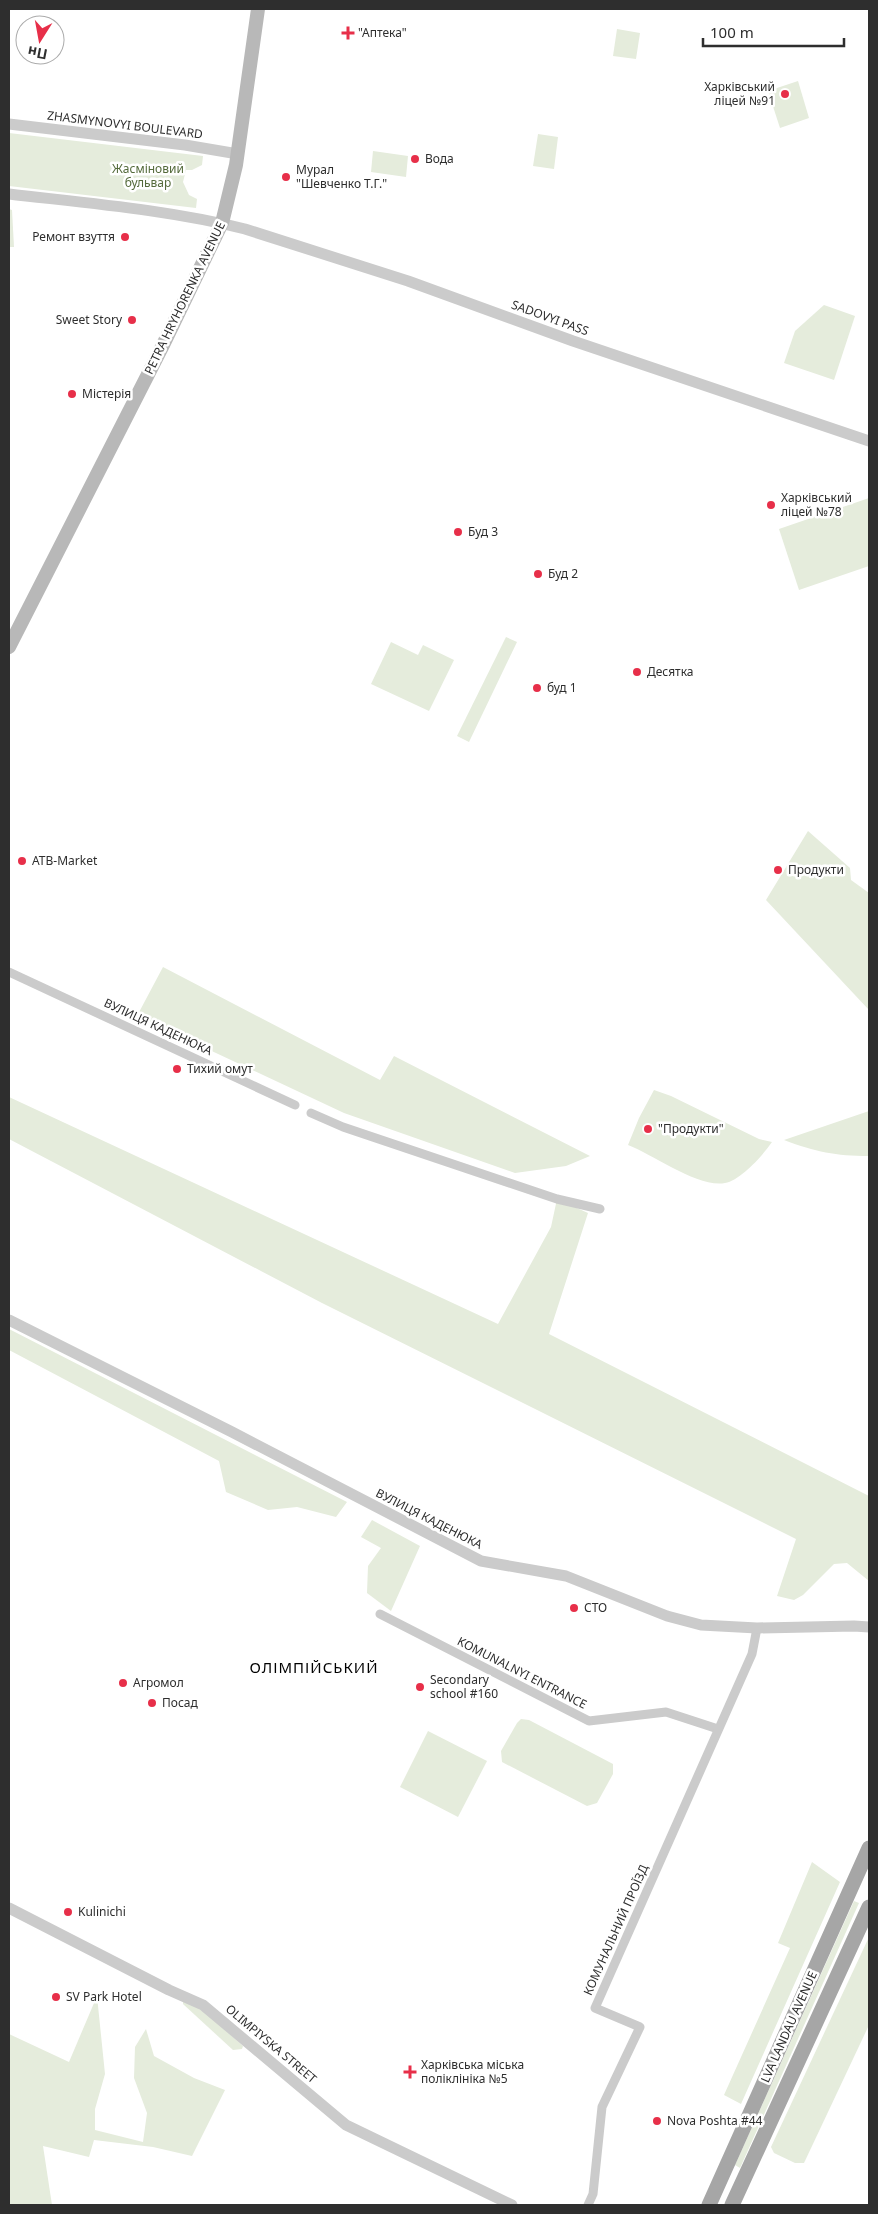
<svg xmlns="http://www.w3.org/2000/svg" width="878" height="2214" viewBox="0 0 878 2214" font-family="'Noto Sans',sans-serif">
<rect width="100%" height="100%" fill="#fff"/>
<!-- green -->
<g fill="#e5ecdc">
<path d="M617 29 640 33 636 59 613 56Z"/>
<path d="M798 81 809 118 780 128 768 91Z"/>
<path d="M9 133 203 156 202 165 192 170H186L183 182 189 195 197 199 196 208 9 186Z"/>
<path d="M538 134 558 137 554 169 533 166Z"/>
<path d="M373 151 408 156 406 177 371 172Z"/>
<path d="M9 209 12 210 14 247H9Z"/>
<path d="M824 305 855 316 834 380 784 363 795 331Z"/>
<path d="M869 498V566L799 590 779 529Z"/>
<path d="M506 637 517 642 469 742 457 736Z"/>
<path d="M391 642 418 655 423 645 454 660 429 711 371 684Z"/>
<path d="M808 831 850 868 851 880 869 893V1010L766 900Z"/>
<path d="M163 967 380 1080 394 1056 590 1156 566 1166 515 1173 344 1113 137 1016Z"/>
<path d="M654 1090 671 1096 759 1139 772 1142C763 1155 741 1180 725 1183 698 1188 654 1155 628 1145L639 1118Z"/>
<path d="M9 1097 498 1324 551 1227 557 1199 588 1213 549 1334 869 1496V1581L847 1563 834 1564 803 1595 794 1600 777 1596 796 1539 322 1303 9 1139Z"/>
<path d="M869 1111V1156C835 1156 816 1152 784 1140Z"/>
<path d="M9 1329 347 1502 336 1517 297 1507 268 1510 226 1492 219 1461 9 1350Z"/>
<path d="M372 1520 420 1546 391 1611 367 1593 368 1566 381 1548 361 1537Z"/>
<path d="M521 1719 529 1720 613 1764V1774L597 1803 587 1806 502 1762 501 1751 517 1723Z"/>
<path d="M428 1731 487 1761 458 1817 400 1787Z"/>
<path d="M812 1862 840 1882 741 2104 724 2095 790 1948 778 1943Z"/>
<path d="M854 1901 859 1903 740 2168 735 2165Z"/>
<path d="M869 1937V2025L804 2163H795L774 2153 771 2147Z"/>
<path d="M97 1996 105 2074 95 2109V2130L143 2142 147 2113 134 2078 135 2047 146 2029 154 2056 194 2078 225 2090 192 2156 153 2147 94 2140 89 2157 43 2146 52 2205H9V2034L69 2062Z"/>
<path d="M183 2000 205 2012 243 2046 242 2049 233 2050 183 2004Z"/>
</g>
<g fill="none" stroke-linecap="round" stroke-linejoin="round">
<!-- minor -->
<g stroke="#cbcbcb" stroke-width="9">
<path d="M9 972 295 1105"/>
<path d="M311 1113 343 1127 557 1199 600 1209"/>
<path d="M380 1614 589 1721 666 1712 718 1729"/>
<path d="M588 2205 593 2194 602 2107 640 2027 595 2008 752 1654 757 1628"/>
</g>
<!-- tertiary -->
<g stroke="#cbcbcb" stroke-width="11">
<path d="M9 124 185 145 238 154"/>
<path d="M9 194C86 203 170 210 245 229L408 281 573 341 869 441"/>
<path d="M9 1320 232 1432 481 1561 566 1576 667 1616 701 1625 757 1628 854 1626 869 1627"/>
<path d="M9 1908 169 1990 203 2005 346 2125 512 2205"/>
</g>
<!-- secondary -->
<path stroke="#b8b8b8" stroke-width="14" d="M9 647 163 345 222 223 236 165 258 9"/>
<!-- primary -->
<g stroke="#a6a6a6" stroke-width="15">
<path d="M709 2205 869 1848"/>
<path d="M732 2205 869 1907"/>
</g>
</g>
<!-- markers -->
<g fill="#e72f49" stroke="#fff" stroke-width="2">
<path d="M345.5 25.5h5v5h5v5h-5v5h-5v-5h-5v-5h5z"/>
<circle cx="785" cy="94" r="5"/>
<circle cx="415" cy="159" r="5"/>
<circle cx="286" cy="177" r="5"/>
<circle cx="125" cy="237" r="5"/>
<circle cx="132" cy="320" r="5"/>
<circle cx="72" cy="394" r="5"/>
<circle cx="771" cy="505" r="5"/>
<circle cx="458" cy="532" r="5"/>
<circle cx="538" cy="574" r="5"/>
<circle cx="637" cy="672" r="5"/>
<circle cx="537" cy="688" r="5"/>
<circle cx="22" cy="861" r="5"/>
<circle cx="778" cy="870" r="5"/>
<circle cx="177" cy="1069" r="5"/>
<circle cx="648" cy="1129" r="5"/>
<circle cx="574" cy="1608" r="5"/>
<circle cx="123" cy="1683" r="5"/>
<circle cx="420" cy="1687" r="5"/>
<circle cx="152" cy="1703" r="5"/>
<circle cx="68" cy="1912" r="5"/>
<circle cx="56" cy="1997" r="5"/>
<path d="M407.5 2064.5h5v5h5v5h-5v5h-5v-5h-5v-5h5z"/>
<circle cx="657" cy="2121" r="5"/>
</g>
<g text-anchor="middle" stroke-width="5" stroke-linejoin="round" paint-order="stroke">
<!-- poi labels -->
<g font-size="12" fill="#2e2e2e" stroke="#fff" text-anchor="start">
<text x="358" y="37">"Аптека"</text>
<text x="775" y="91" text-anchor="end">Харківський<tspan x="775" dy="14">ліцей №91</tspan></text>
<text x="425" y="163">Вода</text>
<text x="296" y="174">Мурал<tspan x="296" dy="14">"Шевченко Т.Г."</tspan></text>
<text x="115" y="241" text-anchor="end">Ремонт взуття</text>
<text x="122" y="324" text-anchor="end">Sweet Story</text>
<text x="82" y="398">Містерія</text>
<text x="781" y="502">Харківський<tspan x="781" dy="14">ліцей №78</tspan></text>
<text x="468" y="536">Буд 3</text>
<text x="548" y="578">Буд 2</text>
<text x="647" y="676">Десятка</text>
<text x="547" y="692">буд 1</text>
<text x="32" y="865">ATB-Market</text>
<text x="788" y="874">Продукти</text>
<text x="187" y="1073">Тихий омут</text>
<text x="658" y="1133">"Продукти"</text>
<text x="584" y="1612">СТО</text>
<text x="430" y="1684">Secondary<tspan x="430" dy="14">school #160</tspan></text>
<text x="133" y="1687">Агромол</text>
<text x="162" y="1707">Посад</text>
<text x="78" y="1916">Kulinichi</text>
<text x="66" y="2001">SV Park Hotel</text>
<text x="421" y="2069">Харківська міська<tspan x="421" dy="14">поліклініка №5</tspan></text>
<text x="667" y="2125">Nova Poshta #44</text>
</g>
<!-- street labels -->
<g font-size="12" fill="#2e2e2e" stroke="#fff">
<text transform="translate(125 125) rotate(7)" y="4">ZHASMYNOVYI BOULEVARD</text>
<text transform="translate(185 298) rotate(-64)" y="4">PETRA HRYHORENKA АVENUE</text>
<text transform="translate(550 318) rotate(20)" y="4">SADOVYI PASS</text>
<text transform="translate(158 1027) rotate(25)" y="4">ВУЛИЦЯ КАДЕНЮКА</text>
<text transform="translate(429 1519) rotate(27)" y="4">ВУЛИЦЯ КАДЕНЮКА</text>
<text transform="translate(522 1673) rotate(27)" y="4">KOMUNALNYI ENTRANCE</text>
<text transform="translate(616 1930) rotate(-66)" y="4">КОМУНАЛЬНИЙ ПРОЇЗД</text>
<text transform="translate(789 2027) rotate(-66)" y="4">LVA LANDAU AVENUE</text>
<text transform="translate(271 2044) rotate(40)" y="4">OLIMPIYSKA STREET</text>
</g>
<!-- park labels -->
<g font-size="12" fill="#546a3b" stroke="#fff">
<text x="148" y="173">Жасміновий<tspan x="148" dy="14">бульвар</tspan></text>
</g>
<!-- quarter labels -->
<g font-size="15" letter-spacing="1" fill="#000" stroke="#fff">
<text x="314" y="1673">ОЛІМПІЙСЬКИЙ</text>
</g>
</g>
<!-- border -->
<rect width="878" height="2214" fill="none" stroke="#2e2e2e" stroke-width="20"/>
<!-- north arrow -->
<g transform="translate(40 40) rotate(191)"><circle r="24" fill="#ffffff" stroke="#ababab"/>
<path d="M0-4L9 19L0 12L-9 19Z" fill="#e72f49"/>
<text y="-8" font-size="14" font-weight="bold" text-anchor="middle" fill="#2e2e2e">Пн</text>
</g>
<!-- scale -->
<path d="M703 38v8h141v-8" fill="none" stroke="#2e2e2e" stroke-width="2.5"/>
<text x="710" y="38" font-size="15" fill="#2e2e2e" stroke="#ffffff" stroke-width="4" paint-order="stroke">100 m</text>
</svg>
